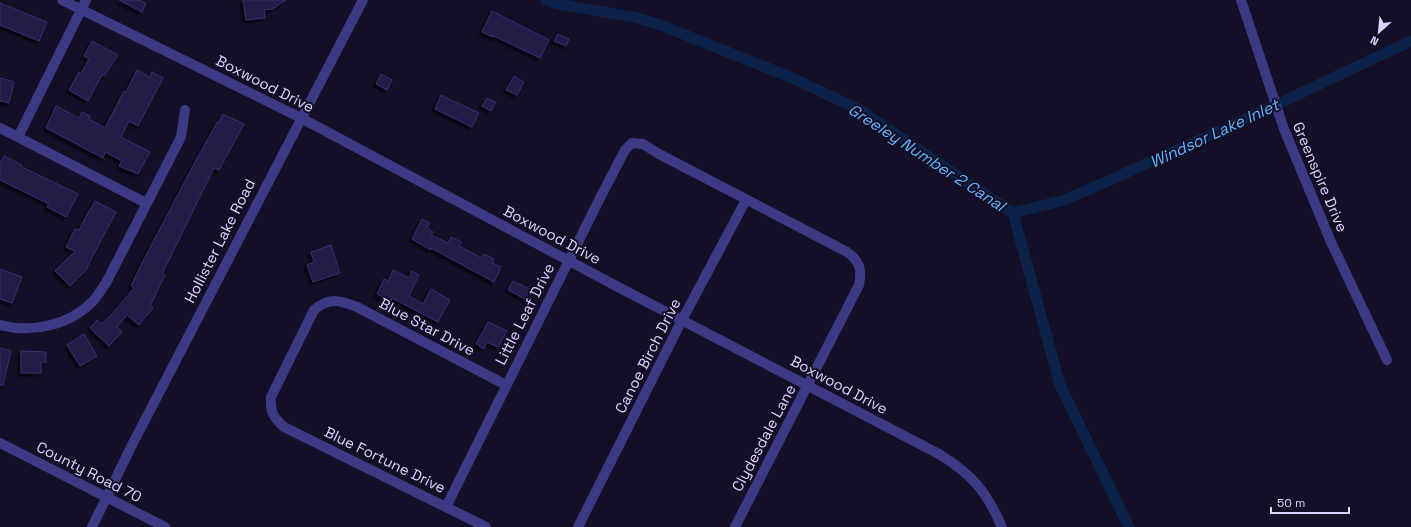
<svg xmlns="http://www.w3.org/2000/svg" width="1411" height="527" viewBox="0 0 1411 527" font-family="'Space Grotesk',sans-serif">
<defs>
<filter id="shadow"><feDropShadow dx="-3" dy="3" stdDeviation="1" flood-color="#0009"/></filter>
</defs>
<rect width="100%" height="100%" fill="#130f26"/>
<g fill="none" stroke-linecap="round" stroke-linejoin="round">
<!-- canal -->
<g stroke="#0c2248" stroke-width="11">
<path d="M546 0 553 3 638 18 663 26 790 77 860 110 1013 213 1060 385 1129 527"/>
<path d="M1013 213 1065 200 1231 126 1411 41"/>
</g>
</g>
<!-- building -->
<g fill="#241b47" stroke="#3b2d73" filter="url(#shadow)">
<path d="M119 0H139L146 3 142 12Z"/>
<path d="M243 0H286L272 9 264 10 265 18 246 20Z"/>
<path d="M0 3 47 22 39 41 0 25Z"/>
<path d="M492 11 549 40 540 58 494 36 493 37 482 32Z"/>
<path d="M558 34 569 39 566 46 554 41Z"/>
<path d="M92 41 118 55 104 76 102 75 88 101 69 90 79 72 81 74 89 59 84 56Z"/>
<path d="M137 70 150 77 152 72 163 78 138 126 129 121 121 137 150 152 138 174 119 166 122 161 105 152 103 158 46 128 56 106 79 118 82 112 90 116 89 119 105 128 124 91 126 92Z"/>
<path d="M381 74 392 80 387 90 376 84Z"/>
<path d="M514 76 524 82 517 95 506 90Z"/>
<path d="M0 78 14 82 9 103 0 101Z"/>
<path d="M441 95 479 113 472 127 435 109Z"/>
<path d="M487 98 496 102 491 111 482 106Z"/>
<path d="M223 114 244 124 219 170 214 168 162 274 165 275 150 306 153 308 139 325 127 315 117 327 122 332 109 346 90 328 97 320 101 324 112 314 134 288 131 286 141 265 195 162 218 121 219 122Z"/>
<path d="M4 156 22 165V167L78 194 66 217 47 207 49 204 0 180V163Z"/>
<path d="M95 201 116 212 87 267 88 268 70 286 55 271 75 251 66 247 75 229 79 230 90 209H91Z"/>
<path d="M422 219 430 223 427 228 433 232 431 235 448 243 451 237 461 242 459 246 482 258 484 254 494 259 492 263 501 267 494 282 431 248V250L412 239Z"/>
<path d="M331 245 340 273 313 282 307 265 314 262 311 252Z"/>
<path d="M0 269 22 277 12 303 0 299Z"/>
<path d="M393 270 409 278 412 271 419 275 409 296 423 304 431 289 450 300 438 322 392 298 391 301 377 294 384 279 388 281Z"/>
<path d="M513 281 530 289 525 299 508 290Z"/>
<path d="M488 322 507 331 498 347 487 342 484 349 476 344Z"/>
<path d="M84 334 97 356 80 366 67 345Z"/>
<path d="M0 348 11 351 3 385H0Z"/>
<path d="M21 351 46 352V362H41V373H21Z"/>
</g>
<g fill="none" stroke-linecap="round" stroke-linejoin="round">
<!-- minor -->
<g stroke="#3d3a85" stroke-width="10">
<path d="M62 0 301 118 620 288 939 454C973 475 986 491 1002 527"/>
<path d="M1241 0 1284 129 1331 242 1387 360"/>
<path d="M0 128 146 203"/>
<path d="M18 137 86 0"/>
<path d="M0 325C32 333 69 326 93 301 98 296 101 289 106 283L181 137 185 110"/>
<path d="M446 507 599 200 625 150 632 143 643 144 659 154 847 252C860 261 862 270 859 285L735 527"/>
<path d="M486 527 284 427C273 417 270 412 271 397L314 310C329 297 339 300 357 307L506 385"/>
<path d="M578 527 682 320 746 200"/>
</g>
<!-- tertiary -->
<g stroke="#3d3a85" stroke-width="10">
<path d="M0 443 165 527"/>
<path d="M92 527 132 445 363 0"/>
</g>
</g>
<g text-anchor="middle" stroke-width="4" stroke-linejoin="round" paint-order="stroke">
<!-- street labels -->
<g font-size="15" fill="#d9d4ff" stroke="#130f26">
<text transform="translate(265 84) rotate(27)" y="5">Boxwood Drive</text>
<text transform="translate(1320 177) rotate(67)" y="5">Greenspire Drive</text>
<text transform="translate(552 235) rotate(28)" y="5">Boxwood Drive</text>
<text transform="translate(220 241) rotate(-63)" y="5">Hollister Lake Road</text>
<text transform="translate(525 314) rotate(-63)" y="5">Little Leaf Drive</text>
<text transform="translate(427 327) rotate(28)" y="5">Blue Star Drive</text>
<text transform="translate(648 356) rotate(-63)" y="5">Canoe Birch Drive</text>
<text transform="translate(839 385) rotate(28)" y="5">Boxwood Drive</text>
<text transform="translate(764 438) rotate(-62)" y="5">Clydesdale Lane</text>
<text transform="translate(385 460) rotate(26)" y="5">Blue Fortune Drive</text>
<text transform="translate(89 472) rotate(27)" y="5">County Road 70</text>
</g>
<!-- water labels -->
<g font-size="16" font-style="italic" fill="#62b6ff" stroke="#130f26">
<text transform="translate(1214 133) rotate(-25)" y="6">Windsor Lake Inlet</text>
<text transform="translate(927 157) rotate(33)" y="6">Greeley Number 2 Canal</text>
</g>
</g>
<!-- north arrow -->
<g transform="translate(1379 32) rotate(207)" stroke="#130f26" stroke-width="3" paint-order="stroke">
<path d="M0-3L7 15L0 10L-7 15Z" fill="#d9d4ff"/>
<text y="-6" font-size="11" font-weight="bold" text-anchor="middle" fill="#d9d4ff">N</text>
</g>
<!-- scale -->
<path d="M1271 507v6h78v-6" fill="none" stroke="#d9d4ff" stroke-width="2"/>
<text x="1277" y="507" font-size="12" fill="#d9d4ff" stroke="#130f26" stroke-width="3" paint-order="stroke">50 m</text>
</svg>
